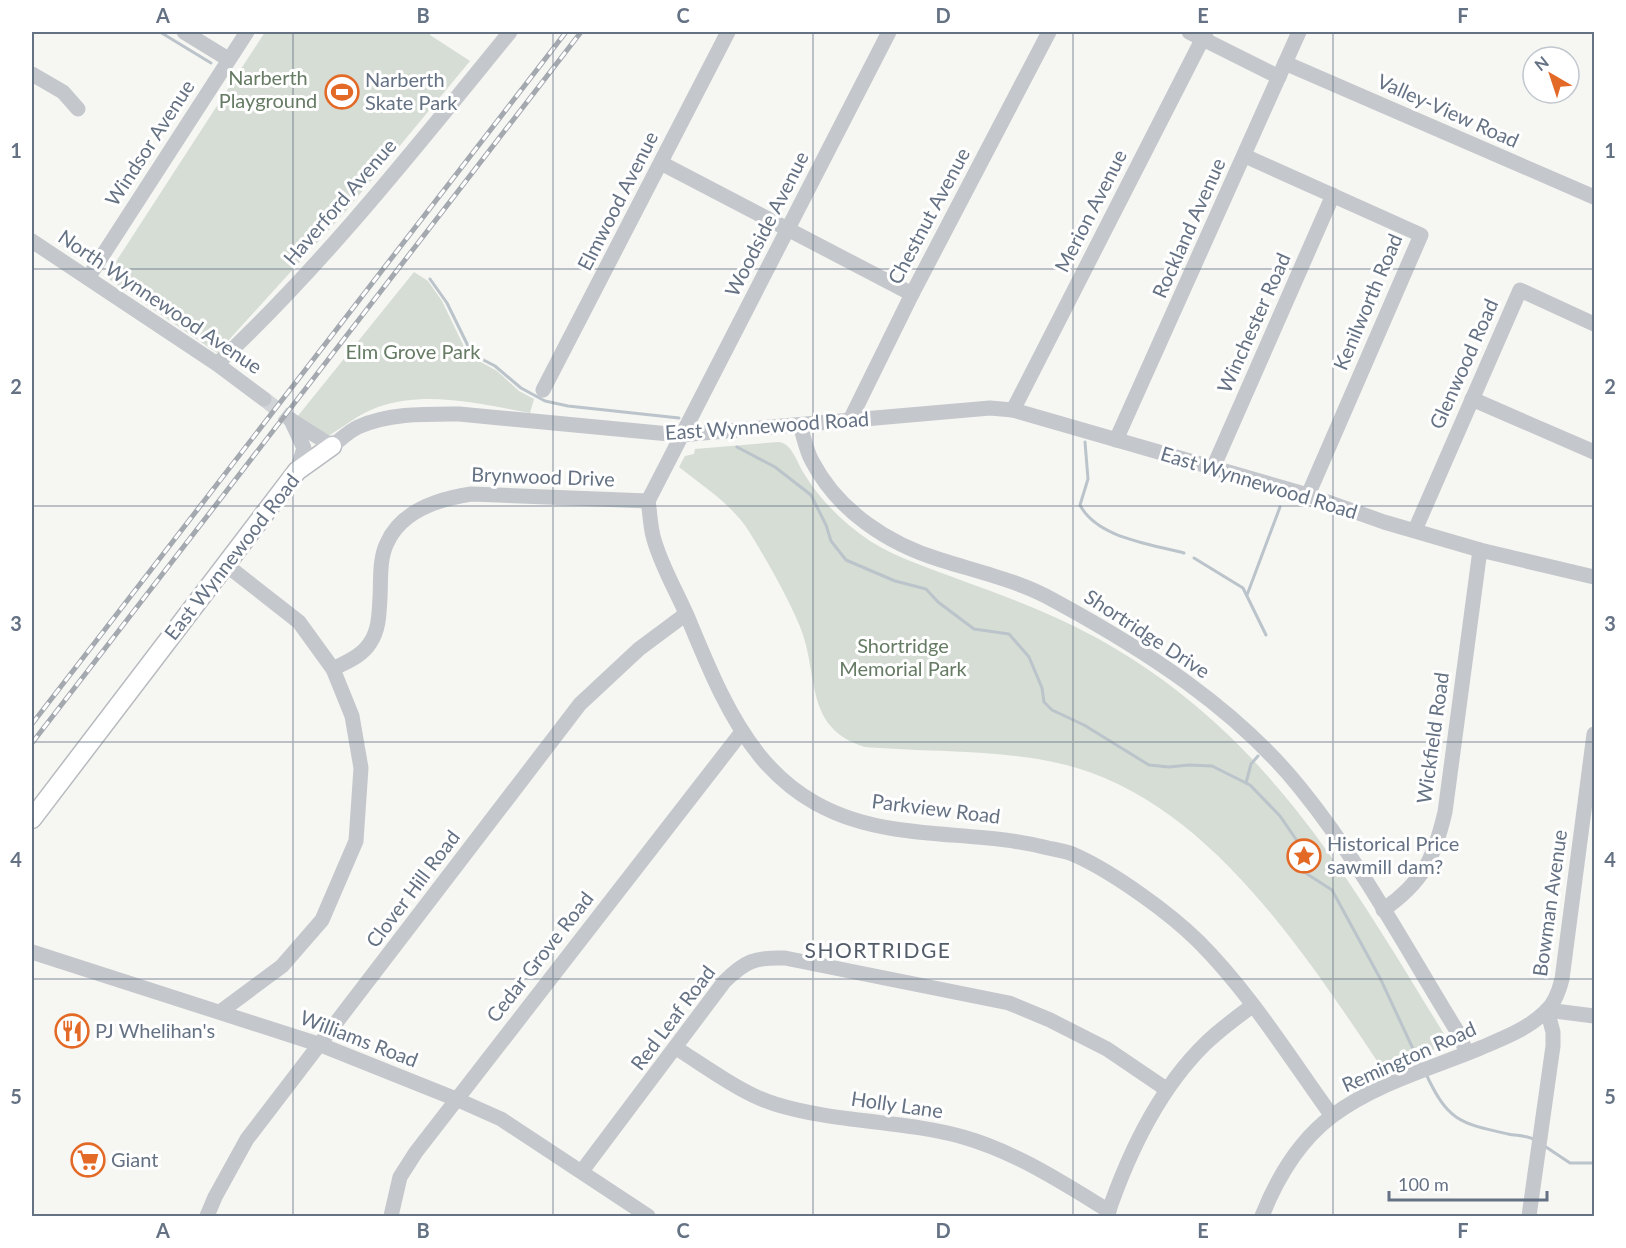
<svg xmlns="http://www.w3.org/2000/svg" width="1626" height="1248" viewBox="0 0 1626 1248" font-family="Lato,sans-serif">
<rect width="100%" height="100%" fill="#f6f6f3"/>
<!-- green -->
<g fill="#d6ddd4">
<path d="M265 32H431L430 35 470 61 345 212 217 353 106 277Z"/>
<path d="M414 272 428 281 442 301 468 355 497 371 519 391 534 399 530 413C481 404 427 390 378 407 360 413 342 428 325 438L297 417Z"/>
<path d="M778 442C791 442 797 462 803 472 820 500 843 523 870 541 899 559 932 569 963 581 1008 597 1053 614 1095 637 1265 730 1346 874 1444 1034V1045L1384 1071C1308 959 1214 809 1077 768 1010 748 935 753 865 747 801 727 821 672 798 622 785 592 767 561 750 533 734 506 703 486 679 467L685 456 694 454 695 449Z"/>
</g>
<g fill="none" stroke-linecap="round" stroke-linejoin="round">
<!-- stream -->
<g stroke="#bbc4ca" stroke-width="3">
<path d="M160 32 211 63"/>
<path d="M430 279 447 303 472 354 495 366 521 388 545 401 568 406 679 418"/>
<path d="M1085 442 1088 479 1080 505C1097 538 1151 544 1184 553"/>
<path d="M737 447 775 467 811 495 826 525 831 541 846 560 895 581 926 589 938 602 974 629 1009 634 1029 657 1042 688 1044 702 1052 710 1084 725 1149 765 1169 767 1189 765 1212 766 1250 785 1280 816 1302 848 1307 874 1332 890 1381 980 1421 1066"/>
<path d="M1194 558 1243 588 1266 635"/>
<path d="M1247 595 1280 507"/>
<path d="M1246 783 1251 764 1258 756"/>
<path d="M1426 1074C1448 1121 1459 1123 1508 1134 1517 1136 1527 1135 1535 1140"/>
<path d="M1543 1145 1570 1163H1594"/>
</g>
<!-- minor-tunnel -->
<path stroke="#d2d5d7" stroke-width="15" stroke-dasharray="15 8" stroke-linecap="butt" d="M264 399 291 420"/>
<!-- major casing -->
<g stroke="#b7babf" stroke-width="21">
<path id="major" d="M32 819 297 471 332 446"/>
</g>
<!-- minor -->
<g stroke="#c4c7cb" stroke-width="15">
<path d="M184 32 228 59"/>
<path d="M889 32 648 501C650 512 650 524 653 536 660 564 677 592 688 618 732 725 768 810 895 829 946 837 998 835 1048 848 1058 850 1068 851 1077 856 1114 873 1170 913 1199 942 1250 993 1290 1058 1332 1116"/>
<path d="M1189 32 1279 77"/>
<path d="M1285 63 1594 197"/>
<path d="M32 74 63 92 78 109"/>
<path d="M1245 156 1421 235 1308 495"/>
<path d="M661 163 912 294"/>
<path d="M32 241 217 364 264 399"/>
<path d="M88 278 247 32"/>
<path d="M217 364C325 263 417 146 510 32"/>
<path d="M543 390 728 32"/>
<path d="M1472 399 1594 452"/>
<path d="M1013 410 1206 32"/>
<path d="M291 420 332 446C340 440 349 431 358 427 389 413 426 414 459 414L680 435 990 408 1013 410 1308 495 1384 522 1480 550 1594 577"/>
<path d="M291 420 304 448 297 471"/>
<path d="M849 422 912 294 1049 32"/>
<path d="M800 426C804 437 806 450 812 461 838 511 888 544 941 560 979 572 1020 581 1055 601 1145 650 1236 708 1301 789 1361 863 1407 950 1457 1031L1467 1053"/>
<path d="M1116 440 1299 32"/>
<path d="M1213 468 1333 195"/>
<path d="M1415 530 1520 290 1594 324"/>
<path d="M333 669C346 662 362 656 370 643 379 630 379 614 380 598 381 581 379 559 387 543 401 511 438 499 471 494L648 501"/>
<path d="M1383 910C1423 882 1434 859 1445 812L1480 550"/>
<path d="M32 952 321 1045 456 1099 501 1119 648 1216"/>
<path d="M1547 1010 1594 1016"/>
<path d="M220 1012 282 966 322 920 356 841 361 768 352 716 333 669 299 622 225 564"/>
<path d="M676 1048C705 1066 742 1094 775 1104 836 1123 902 1120 963 1137 1016 1152 1063 1183 1109 1211"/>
<path d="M582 1171 724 982C745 961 755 957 785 958L1009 1003 1050 1020 1107 1049 1166 1089"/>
<path d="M207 1216 215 1197 247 1139 580 704 639 649 686 614"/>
<path d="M391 1216 400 1177 416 1152 741 733"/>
<path d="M1107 1216C1128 1154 1158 1090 1205 1044 1219 1030 1236 1018 1252 1006"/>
<path d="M1262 1216C1277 1178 1299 1141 1332 1116 1375 1084 1429 1069 1478 1049 1501 1039 1527 1030 1546 1011 1555 1003 1559 991 1562 979L1594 734"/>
<path d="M1529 1216 1553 1046V1032L1547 1010"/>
</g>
<!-- major -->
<use href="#major" stroke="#fff" stroke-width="18"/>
<!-- rail casing -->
<g stroke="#a4a9b0" stroke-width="5">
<g id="rail">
<path d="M32 724 566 32"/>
<path d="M32 743 581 32"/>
</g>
</g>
<!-- rail -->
<use href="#rail" stroke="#fff" stroke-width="3" stroke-dasharray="9" stroke-linecap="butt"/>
</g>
<!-- grid -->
<path fill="none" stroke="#657284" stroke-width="1.5" stroke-opacity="0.55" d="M293 32V1216M553 32V1216M813 32V1216M1073 32V1216M1333 32V1216M32 269H1594M32 506H1594M32 742H1594M32 979H1594"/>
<!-- icons -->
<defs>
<g id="stadium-ring" transform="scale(1.725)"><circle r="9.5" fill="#fff" stroke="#e36a26" stroke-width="1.5"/><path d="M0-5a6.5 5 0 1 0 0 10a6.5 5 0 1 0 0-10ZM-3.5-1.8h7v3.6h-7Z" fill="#e36a26"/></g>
<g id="sight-ring" transform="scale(1.725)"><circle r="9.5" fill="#fff" stroke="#e36a26" stroke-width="1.5"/><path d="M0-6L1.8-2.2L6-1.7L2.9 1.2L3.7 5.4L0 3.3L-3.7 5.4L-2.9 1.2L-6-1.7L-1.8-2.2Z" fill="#e36a26"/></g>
<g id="restaurant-ring" transform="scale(1.725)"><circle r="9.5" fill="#fff" stroke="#e36a26" stroke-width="1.5"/><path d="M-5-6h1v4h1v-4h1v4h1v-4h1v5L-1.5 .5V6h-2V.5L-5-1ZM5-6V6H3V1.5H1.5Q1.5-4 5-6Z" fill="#e36a26"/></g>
<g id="supermarket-ring" transform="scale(1.725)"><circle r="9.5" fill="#fff" stroke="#e36a26" stroke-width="1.5"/><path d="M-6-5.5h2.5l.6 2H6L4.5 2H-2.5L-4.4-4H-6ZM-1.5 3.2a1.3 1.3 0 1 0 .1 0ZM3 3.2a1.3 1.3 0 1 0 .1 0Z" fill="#e36a26"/></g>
</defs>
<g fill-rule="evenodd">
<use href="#stadium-ring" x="342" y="92"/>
<use href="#sight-ring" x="1304" y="856"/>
<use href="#restaurant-ring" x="72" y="1031"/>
<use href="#supermarket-ring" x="88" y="1160"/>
</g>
<g text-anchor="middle" stroke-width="6" stroke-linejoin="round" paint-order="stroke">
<!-- park labels -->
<g font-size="20" fill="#667b64" stroke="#fff">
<text x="268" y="85">Narberth<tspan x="268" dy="23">Playground</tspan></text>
<text x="413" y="359">Elm Grove Park</text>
<text x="903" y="653">Shortridge<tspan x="903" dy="23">Memorial Park</tspan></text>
</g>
<!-- poi labels -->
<g font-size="20" fill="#657284" stroke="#fff" text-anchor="start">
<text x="365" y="87">Narberth<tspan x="365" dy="23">Skate Park</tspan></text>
<text x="1327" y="851">Historical Price<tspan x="1327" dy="23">sawmill dam?</tspan></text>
<text x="95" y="1038">PJ Whelihan's</text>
<text x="111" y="1167">Giant</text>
</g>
<!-- street labels -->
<g font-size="20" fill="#657284" stroke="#fff">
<text transform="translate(1448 111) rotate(24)" y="7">Valley-View Road</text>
<text transform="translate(150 143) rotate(-57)" y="7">Windsor Avenue</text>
<text transform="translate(618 201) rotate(-63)" y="7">Elmwood Avenue</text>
<text transform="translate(340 202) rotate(-49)" y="7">Haverford Avenue</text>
<text transform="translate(1091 211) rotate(-63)" y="7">Merion Avenue</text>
<text transform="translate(929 216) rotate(-62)" y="7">Chestnut Avenue</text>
<text transform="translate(767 224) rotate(-63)" y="7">Woodside Avenue</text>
<text transform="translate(1189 228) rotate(-66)" y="7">Rockland Avenue</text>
<text transform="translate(160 302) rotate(34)" y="7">North Wynnewood Avenue</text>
<text transform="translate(1368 302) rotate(-67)" y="7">Kenilworth Road</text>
<text transform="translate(1254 323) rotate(-66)" y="7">Winchester Road</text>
<text transform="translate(1464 364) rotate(-66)" y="7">Glenwood Road</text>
<text transform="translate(767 426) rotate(-4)" y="7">East Wynnewood Road</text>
<text transform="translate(543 477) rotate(2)" y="7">Brynwood Drive</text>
<text transform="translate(1259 483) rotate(17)" y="7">East Wynnewood Road</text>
<text transform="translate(232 557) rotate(-52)" y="7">East Wynnewood Road</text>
<text transform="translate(1147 634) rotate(33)" y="7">Shortridge Drive</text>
<text transform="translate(1433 738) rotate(-82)" y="7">Wickfield Road</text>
<text transform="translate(936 809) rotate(7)" y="7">Parkview Road</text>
<text transform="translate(413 889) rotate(-53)" y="7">Clover Hill Road</text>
<text transform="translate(1550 903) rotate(-82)" y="7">Bowman Avenue</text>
<text transform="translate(540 957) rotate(-52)" y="7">Cedar Grove Road</text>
<text transform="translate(673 1018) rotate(-53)" y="7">Red Leaf Road</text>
<text transform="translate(359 1039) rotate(21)" y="7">Williams Road</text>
<text transform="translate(1409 1057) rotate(-24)" y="7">Remington Road</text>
<text transform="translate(897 1105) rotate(8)" y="7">Holly Lane</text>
</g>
<!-- neighbourhood labels -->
<g font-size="21" letter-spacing="1.5" fill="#535c69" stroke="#fff">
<text x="878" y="958">SHORTRIDGE</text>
</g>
</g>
<!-- border -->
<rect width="1626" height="1248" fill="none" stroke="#ffffff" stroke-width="66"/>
<!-- north arrow -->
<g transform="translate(1551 75) rotate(321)"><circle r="28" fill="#ffffff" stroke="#c1c7ce" stroke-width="1.5"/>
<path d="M0-4.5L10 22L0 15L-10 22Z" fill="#e36a26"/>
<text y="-9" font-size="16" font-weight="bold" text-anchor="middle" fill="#657284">N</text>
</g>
<!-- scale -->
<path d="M1389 1191v9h158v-9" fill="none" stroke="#657284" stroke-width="3"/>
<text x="1398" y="1191" font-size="18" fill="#657284" stroke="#ffffff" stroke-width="4.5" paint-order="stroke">100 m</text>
<rect x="33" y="33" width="1560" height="1182" fill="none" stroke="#657284" stroke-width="2"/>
<g font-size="20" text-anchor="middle" font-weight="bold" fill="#657284">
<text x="163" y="23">A</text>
<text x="423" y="23">B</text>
<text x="683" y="23">C</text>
<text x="943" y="23">D</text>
<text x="1203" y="23">E</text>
<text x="1463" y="23">F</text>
<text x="16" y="158">1</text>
<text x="1610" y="158">1</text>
<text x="16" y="394">2</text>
<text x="1610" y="394">2</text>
<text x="16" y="631">3</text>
<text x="1610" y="631">3</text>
<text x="16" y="867">4</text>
<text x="1610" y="867">4</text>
<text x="16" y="1104">5</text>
<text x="1610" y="1104">5</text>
<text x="163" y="1238">A</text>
<text x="423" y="1238">B</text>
<text x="683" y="1238">C</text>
<text x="943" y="1238">D</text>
<text x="1203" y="1238">E</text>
<text x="1463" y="1238">F</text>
</g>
</svg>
